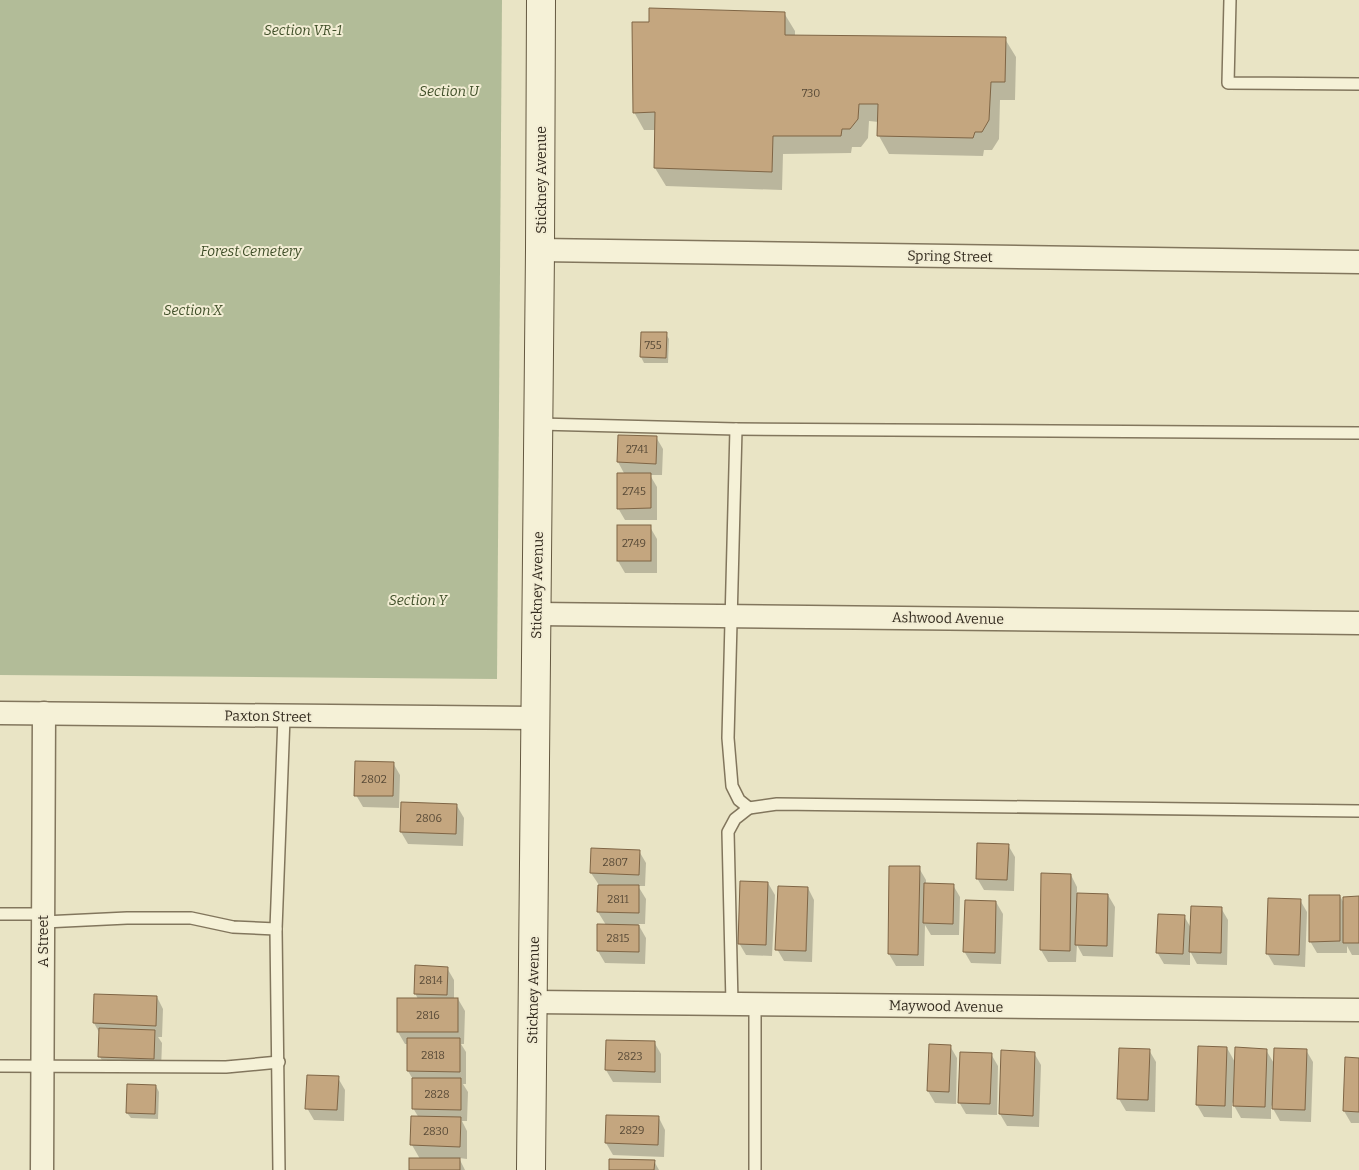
<svg xmlns="http://www.w3.org/2000/svg" width="1359" height="1170" viewBox="0 0 1359 1170" font-family="Bitter,serif">
<rect width="100%" height="100%" fill="#e9e4c5"/>
<!-- cemetery -->
<path fill="#b2bc98" d="M0 0H502L497 679 0 675Z"/>
<!-- shadow -->
<g fill="#0003">
<path d="M784 13 795 31V37L1005 39 1016 57 1015 100H1000L999 139 992 150H984L983 156 889 154 879 136V122L869 121 868 138 861 147H852L851 153 783 154 782 190 666 186 655 168 656 130H644L634 112Z"/>
<path d="M642 333 666 334 669 339 668 363H644L641 357Z"/>
<path d="M656 437 663 449 662 475H650L657 487V520H625L618 508 625 475 618 462Z"/>
<path d="M618 526 650 527 657 539V573H625L618 561Z"/>
<path d="M393 763 400 775 399 808 363 807 356 795Z"/>
<path d="M457 806 464 818 463 846 408 844 401 832Z"/>
<path d="M1008 845 1015 857 1014 891 984 890 977 878Z"/>
<path d="M592 850 639 851 646 863 645 886H638L646 899 645 924H638L646 938 645 964 605 963 598 951 606 925 598 912 599 885 591 873Z"/>
<path d="M919 868 926 880V885H953L960 897 959 935H931L925 925 924 966H896L889 954Z"/>
<path d="M1071 875 1077 887V894L1108 895 1115 907 1113 957 1083 956 1077 945 1076 962H1048L1041 950Z"/>
<path d="M768 883 775 895 772 956 746 955 739 943Z"/>
<path d="M808 888 814 900 812 962 784 961 777 949Z"/>
<path d="M1340 896 1345 905 1359 898V955H1352L1347 946V953H1317L1310 941Z"/>
<path d="M1300 900 1307 912 1305 967 1274 965 1267 953Z"/>
<path d="M996 902 1003 914 1001 964 971 963 964 951Z"/>
<path d="M1221 908 1228 920 1227 965 1197 964 1190 951V965L1164 964 1157 952 1184 916 1191 928Z"/>
<path d="M447 968 454 980V999H458L465 1011 464 1044H461L466 1052V1084H463L468 1092 467 1121H462L467 1131V1159L459 1158 465 1170H410L420 1159 412 1145 419 1118 413 1108 414 1081 408 1071V1044H405L398 1032 418 999 415 993Z"/>
<path d="M157 997 163 1009 162 1037H158L162 1043 161 1070 107 1069 100 1057V1034L94 1023Z"/>
<path d="M607 1041 654 1042 661 1054V1083L613 1082 606 1070Z"/>
<path d="M930 1045 950 1046 957 1058 956 1104 935 1103 928 1091Z"/>
<path d="M1199 1047 1227 1048 1236 1064 1266 1050 1275 1065 1306 1050 1313 1062 1311 1122 1280 1121 1271 1105V1119L1241 1118 1232 1102V1118L1204 1117 1197 1105Z"/>
<path d="M1149 1050 1156 1062 1155 1112 1126 1111 1119 1099Z"/>
<path d="M1034 1053 1041 1065 1039 1127 1007 1126 1000 1114Z"/>
<path d="M991 1054 998 1066 997 1115 966 1114 959 1102Z"/>
<path d="M1359 1059V1123H1351L1344 1111Z"/>
<path d="M338 1078 345 1090 344 1121 314 1120 307 1108Z"/>
<path d="M156 1086 159 1092 158 1119 131 1118 127 1113Z"/>
<path d="M659 1118 665 1130 664 1157 613 1155 606 1143Z"/>
<path d="M654 1161 659 1170H610Z"/>
</g>
<!-- building -->
<g fill="#c4a67f" stroke="#7f6545">
<path d="M649 8 785 12V35L1006 37 1005 82H991L989 120 982 132H975L973 138 877 136 878 104H859L858 119 850 129H842L841 136H773L772 172 654 168 655 112 633 113 632 22H649Z"/>
<path d="M641 332H667L666 358 640 357Z"/>
<path d="M618 435 657 436 656 464 617 462Z"/>
<path d="M617 473H651V508L617 509Z"/>
<rect x="617" y="525" width="34" height="36"/>
<path d="M355 761 394 762 393 796H354Z"/>
<path d="M401 802 457 804 456 834 400 832Z"/>
<path d="M977 843 1009 844 1007 880 976 879Z"/>
<path d="M591 848 640 850 639 875 590 873Z"/>
<path d="M889 866H920L918 955 888 954Z"/>
<path d="M1041 873 1071 874 1070 951 1040 950Z"/>
<path d="M740 881 768 882 766 945 738 944Z"/>
<path d="M924 883 954 884 953 924 923 923Z"/>
<path d="M598 885H639V913L597 912Z"/>
<path d="M778 886 808 887 806 951 775 950Z"/>
<path d="M1077 893 1108 894 1107 946 1075 945Z"/>
<path d="M1309 895H1340V941L1309 942Z"/>
<path d="M1359 896V943H1343V897Z"/>
<path d="M1268 898 1301 899 1299 955 1266 954Z"/>
<path d="M965 900 996 901 995 953 963 952Z"/>
<path d="M1191 906 1222 907 1221 953 1189 952Z"/>
<path d="M1158 914 1185 915 1183 954 1156 953Z"/>
<path d="M597 924 639 925V952L597 951Z"/>
<path d="M415 965 448 967 447 995 414 994Z"/>
<path d="M94 994 157 996 156 1026 93 1023Z"/>
<rect x="397" y="998" width="61" height="34"/>
<path d="M99 1028 155 1030 154 1059 98 1057Z"/>
<path d="M407 1038H460V1072L407 1071Z"/>
<path d="M606 1040 655 1041V1072L605 1070Z"/>
<path d="M929 1044 951 1045 949 1092 927 1091Z"/>
<path d="M1198 1046 1227 1047 1225 1106 1196 1105Z"/>
<path d="M1235 1047 1267 1049 1265 1107 1233 1106Z"/>
<path d="M1119 1048 1150 1049 1148 1100 1117 1099Z"/>
<path d="M1274 1048 1307 1049 1305 1110 1272 1109Z"/>
<path d="M1001 1050 1035 1052 1033 1116 999 1114Z"/>
<path d="M960 1052 992 1053 990 1104 958 1103Z"/>
<path d="M1345 1057 1359 1058V1112L1343 1111Z"/>
<path d="M307 1075 339 1076 337 1110 305 1109Z"/>
<path d="M412 1078H461V1110L412 1109Z"/>
<path d="M127 1084 156 1085 155 1114 126 1113Z"/>
<path d="M606 1115 659 1116 658 1145 605 1143Z"/>
<path d="M411 1116 461 1117 460 1147 410 1145Z"/>
<rect x="409" y="1158" width="51" height="12"/>
<path d="M609 1159 655 1160 654 1170H609Z"/>
</g>
<g fill="none" stroke-linecap="round" stroke-linejoin="round">
<!-- lane casing -->
<g stroke="#82765d" stroke-width="14">
<g id="lane">
<path d="M1230 0 1228 83 1359 84"/>
<path d="M539 424 736 429 1359 433"/>
<path d="M749 808 777 804 1359 811"/>
<path d="M0 914H43"/>
<path d="M44 922 127 918H191L233 927 276 929"/>
<path d="M732 1003 728 832 735 819 749 808 739 800 732 786 728 738 736 429"/>
<path d="M0 1066 226 1067 279 1062"/>
<path d="M279 1170 276 929 284 717"/>
<path d="M755 1170V1004"/>
</g>
</g>
<!-- street casing -->
<g stroke="#82765d" stroke-width="25">
<g id="street">
<path d="M540 250 1359 262"/>
<path d="M537 614 1359 623"/>
<path d="M0 713 535 718"/>
<path d="M533 1002 1359 1010"/>
<path d="M42 1170 44 713"/>
</g>
</g>
<!-- secondary casing -->
<g stroke="#645840" stroke-width="30">
<path id="secondary" d="M531 1170 540 250 541 0"/>
</g>
<!-- lane -->
<use href="#lane" stroke="#f5f1d7" stroke-width="11"/>
<!-- street -->
<use href="#street" stroke="#f5f1d7" stroke-width="22"/>
<!-- secondary -->
<use href="#secondary" stroke="#f5f1d7" stroke-width="28"/>
</g>
<g text-anchor="middle" stroke-width="4" stroke-linejoin="round" paint-order="stroke">
<!-- number labels -->
<g font-size="11" fill="#584a37">
<text x="811" y="97">730</text>
<text x="653" y="349">755</text>
<text x="637" y="453">2741</text>
<text x="634" y="495">2745</text>
<text x="634" y="547">2749</text>
<text x="374" y="783">2802</text>
<text x="429" y="822">2806</text>
<text x="615" y="866">2807</text>
<text x="618" y="903">2811</text>
<text x="618" y="942">2815</text>
<text x="431" y="984">2814</text>
<text x="428" y="1019">2816</text>
<text x="433" y="1059">2818</text>
<text x="630" y="1060">2823</text>
<text x="437" y="1098">2828</text>
<text x="632" y="1134">2829</text>
<text x="436" y="1135">2830</text>
</g>
<!-- park labels -->
<g font-size="14" font-style="italic" fill="#3f4e28" stroke="#f2edd4">
<text x="303" y="35">Section VR-1</text>
<text x="449" y="96">Section U</text>
<text x="251" y="256">Forest Cemetery</text>
<text x="193" y="315">Section X</text>
<text x="418" y="605">Section Y</text>
</g>
<!-- street labels -->
<g font-size="14" fill="#342c1f" stroke="#f2edd4">
<text transform="translate(541 180) rotate(-90)" y="5">Stickney Avenue</text>
<text transform="translate(950 256) rotate(1)" y="5">Spring Street</text>
<text transform="translate(537 585) rotate(-89)" y="5">Stickney Avenue</text>
<text transform="translate(948 618) rotate(1)" y="5">Ashwood Avenue</text>
<text transform="translate(268 716) rotate(1)" y="5">Paxton Street</text>
<text transform="translate(43 941) rotate(-90)" y="5">A Street</text>
<text transform="translate(533 990) rotate(-89)" y="5">Stickney Avenue</text>
<text transform="translate(946 1006) rotate(1)" y="5">Maywood Avenue</text>
</g>
</g>
</svg>
